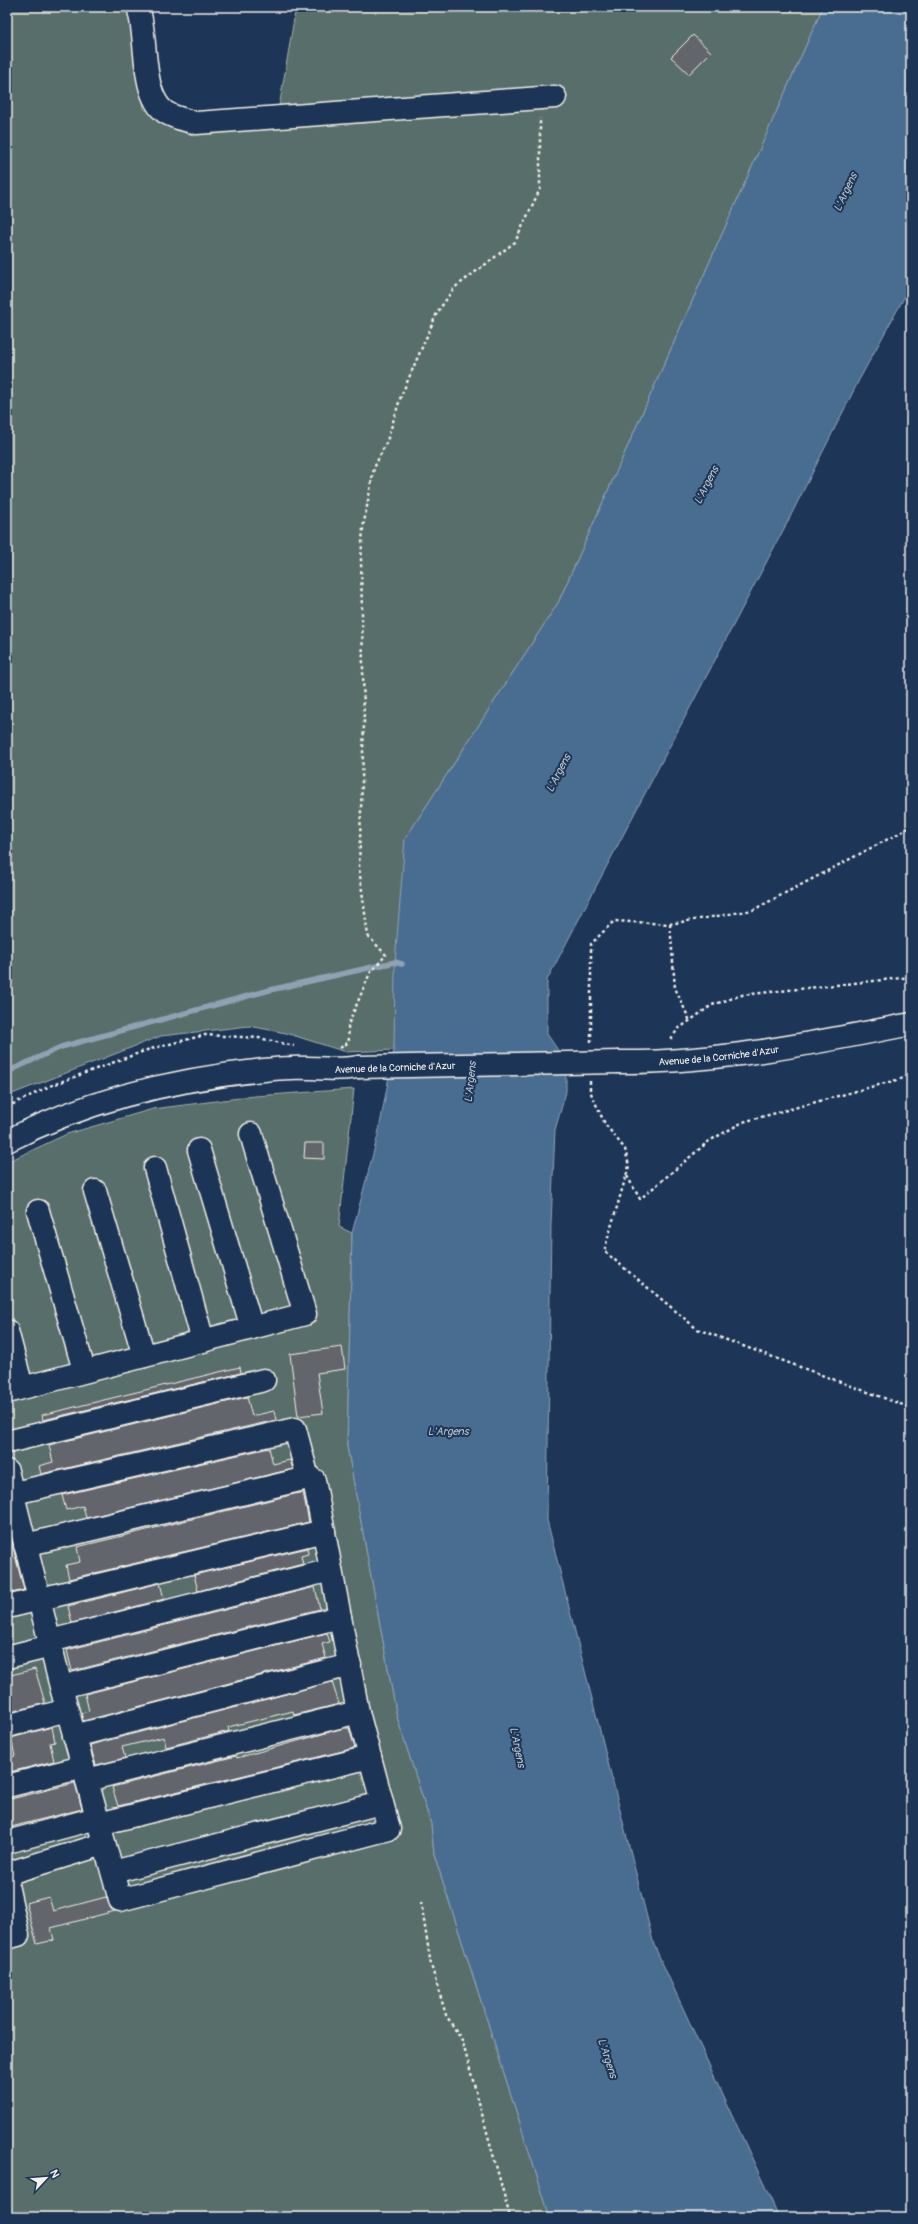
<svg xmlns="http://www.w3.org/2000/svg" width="918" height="2224" viewBox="0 0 918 2224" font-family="Pangolin,sans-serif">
<rect width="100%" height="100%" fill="#1d3557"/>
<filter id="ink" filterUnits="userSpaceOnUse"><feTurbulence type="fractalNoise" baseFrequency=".025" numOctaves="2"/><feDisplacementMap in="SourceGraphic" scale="8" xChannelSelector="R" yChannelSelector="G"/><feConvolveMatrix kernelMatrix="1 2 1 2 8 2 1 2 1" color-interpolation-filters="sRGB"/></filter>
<g filter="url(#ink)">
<!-- green -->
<g fill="#586e6a" stroke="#a6b0a9">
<path d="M7 7H132L144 109 193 131 276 125 296 7H823L558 603 405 839 394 1050 346 1052 286 1033 249 1026 161 1036 7 1096Z"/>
<path d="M354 1089 339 1227 352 1233 347 1446 397 1717 431 1824 434 1854 550 2217H7V1162L67 1134 153 1109 255 1096Z"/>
</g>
<!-- water -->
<path fill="#4a6d91" stroke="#8ea2b4" d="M823 7H911V285L859 380 788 521 547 980V1034L566 1062V1092L555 1130 551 1224 547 1520 654 1945 779 2217H550L434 1854 431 1824 397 1717 347 1446 352 1233 378 1135 394 1050 395 962 405 839 558 603Z"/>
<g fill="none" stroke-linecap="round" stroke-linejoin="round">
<!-- stream -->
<path stroke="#8ea2b4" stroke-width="5.5" d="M7 1072 61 1047 270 990 395 962 402 964"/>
</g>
<!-- building -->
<g fill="#62656c" stroke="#f4f1e8">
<path d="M693 35 711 52 689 74 671 57Z"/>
<path d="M305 1143H324V1159L304 1158Z"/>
<path d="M342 1347 345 1369 317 1373 323 1413 298 1416 290 1354Z"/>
<path d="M240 1367 241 1373 43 1420 42 1415Z"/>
<path d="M247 1397 252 1416 274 1411 276 1420 41 1474 39 1466 53 1462 49 1445Z"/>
<path d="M269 1448 273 1464 290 1460 293 1469 86 1518 83 1506 66 1510 62 1495Z"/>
<path d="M303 1492 309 1522 69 1579 66 1565 80 1562 77 1547Z"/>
<path d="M7 1536H10L24 1590 7 1594Z"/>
<path d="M307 1548 308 1554 301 1556 303 1564 198 1591 194 1575Z"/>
<path d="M160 1583 164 1599 72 1623 68 1606Z"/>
<path d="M315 1587 320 1609 72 1671 67 1650Z"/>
<path d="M327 1633 330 1642 322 1644 326 1658 83 1721 81 1713 89 1711 85 1694Z"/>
<path d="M35 1669 45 1703 7 1713V1676Z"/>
<path d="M332 1682 339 1704 294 1715 293 1711 228 1727 229 1731 166 1747 164 1737 122 1747 125 1758 96 1765 90 1745Z"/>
<path d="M52 1727 55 1742 50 1743 54 1761 10 1772 7 1758 15 1756 11 1738Z"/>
<path d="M344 1728H349L355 1748 118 1806 112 1787 236 1756 237 1758Z"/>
<path d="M75 1783 82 1809 7 1828V1800Z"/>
<path d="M49 1897 53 1911 106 1897 111 1909 115 1911 51 1928 54 1940 37 1944 26 1903Z"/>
</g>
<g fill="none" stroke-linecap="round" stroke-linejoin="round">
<!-- minor casing -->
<g stroke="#f4f1e8" stroke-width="25">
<g id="minor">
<path d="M138 7C148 35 140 94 165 112 174 118 186 120 196 123L555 97"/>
<path d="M199 1150 252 1328"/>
<path d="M155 1168 203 1341"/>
<path d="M95 1191 144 1356"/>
<path d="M38 1211 84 1370"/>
<path d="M7 1331 22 1387"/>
<path d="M7 1392 305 1314 251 1134"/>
<path d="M7 1442 264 1380"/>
<path d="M7 1471 61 1687 120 1900 389 1829 358 1712 340 1617 61 1687"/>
<path d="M14 1493 295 1429 308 1478"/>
<path d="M25 1545 308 1478 314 1480 340 1617"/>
<path d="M7 1607 324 1531"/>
<path d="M50 1641 331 1570"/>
<path d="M7 1657 51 1646"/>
<path d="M7 1726 67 1710"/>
<path d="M74 1736 350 1665"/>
<path d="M87 1780 358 1712"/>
<path d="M7 1786 83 1767"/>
<path d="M99 1824 370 1757"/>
<path d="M7 1842 97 1818"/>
<path d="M113 1872 381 1803"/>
<path d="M7 1882 12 1872 104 1844"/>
<path d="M7 1885 18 1935 7 1938"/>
</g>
</g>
<!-- major casing -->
<g stroke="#f4f1e8" stroke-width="25">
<g id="major">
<path id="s1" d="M619 1062C717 1063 815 1043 911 1024"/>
<path d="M7 1141C87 1100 175 1079 264 1070 273 1069 282 1068 291 1068 314 1067 335 1071 358 1067"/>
</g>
</g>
<!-- path -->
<g stroke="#f4f1e8" stroke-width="2.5" stroke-dasharray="3 3" stroke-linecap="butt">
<path d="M670 924 675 988 690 1021"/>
<path d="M671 1039 678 1029 712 1005 742 995 911 977"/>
<path d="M591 1042V944L614 921 670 924 753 910 911 827"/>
<path d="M340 1048 349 1042 348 1025 370 973 386 955 368 936 359 868 364 723 361 559 363 528 374 468 387 441 401 396 437 313 454 288 515 242 540 189V118"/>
<path d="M590 1081V1091L605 1124 625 1149 629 1166 604 1251 697 1329 911 1408"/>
<path d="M7 1107 50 1086 147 1050 205 1035 259 1038 294 1046"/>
<path d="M627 1176 640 1199 709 1141 743 1122 911 1076"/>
<path d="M421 1902 431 1965 446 2015 462 2040 510 2217"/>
</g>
<!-- minor -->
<use href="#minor" stroke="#1d3557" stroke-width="22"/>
<!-- major -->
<use href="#major" stroke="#1d3557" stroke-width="22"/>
<!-- major-bridge casing -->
<g stroke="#f4f1e8" stroke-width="25" stroke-linecap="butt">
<path id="major-bridge" d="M358 1067 619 1062"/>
</g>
<!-- major-bridge -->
<use href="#major-bridge" stroke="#1d3557" stroke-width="22"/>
</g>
</g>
<g text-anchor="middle" stroke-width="4" stroke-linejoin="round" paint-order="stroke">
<!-- street labels -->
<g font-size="10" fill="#f4f1e8" stroke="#1d3557">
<text dy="4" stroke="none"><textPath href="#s1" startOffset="100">Avenue de la Corniche d'Azur</textPath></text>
<text transform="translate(395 1067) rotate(-2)" y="4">Avenue de la Corniche d'Azur</text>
</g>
<!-- water labels -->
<g font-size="11" font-style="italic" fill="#b8c3ca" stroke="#1d3557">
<text transform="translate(845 192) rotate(-65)" y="4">L'Argens</text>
<text transform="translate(706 485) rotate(-63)" y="4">L'Argens</text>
<text transform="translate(558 773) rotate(-63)" y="4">L'Argens</text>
<text transform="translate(470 1082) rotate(-84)" y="4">L'Argens</text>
<text x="448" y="1435">L'Argens</text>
<text transform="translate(518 1747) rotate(78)" y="4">L'Argens</text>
<text transform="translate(608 2058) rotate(72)" y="4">L'Argens</text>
</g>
</g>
<!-- margin -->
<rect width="918" height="2224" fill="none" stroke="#1d3557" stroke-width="24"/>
<rect x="12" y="12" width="894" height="2200" fill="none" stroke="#f4f1e8" stroke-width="1.5" filter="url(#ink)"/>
<!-- north arrow -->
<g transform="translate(46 2178) rotate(64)" stroke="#1d3557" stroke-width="3" paint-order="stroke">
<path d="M0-3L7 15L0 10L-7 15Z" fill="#f4f1e8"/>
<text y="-6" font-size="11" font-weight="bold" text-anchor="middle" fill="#f4f1e8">N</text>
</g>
</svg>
